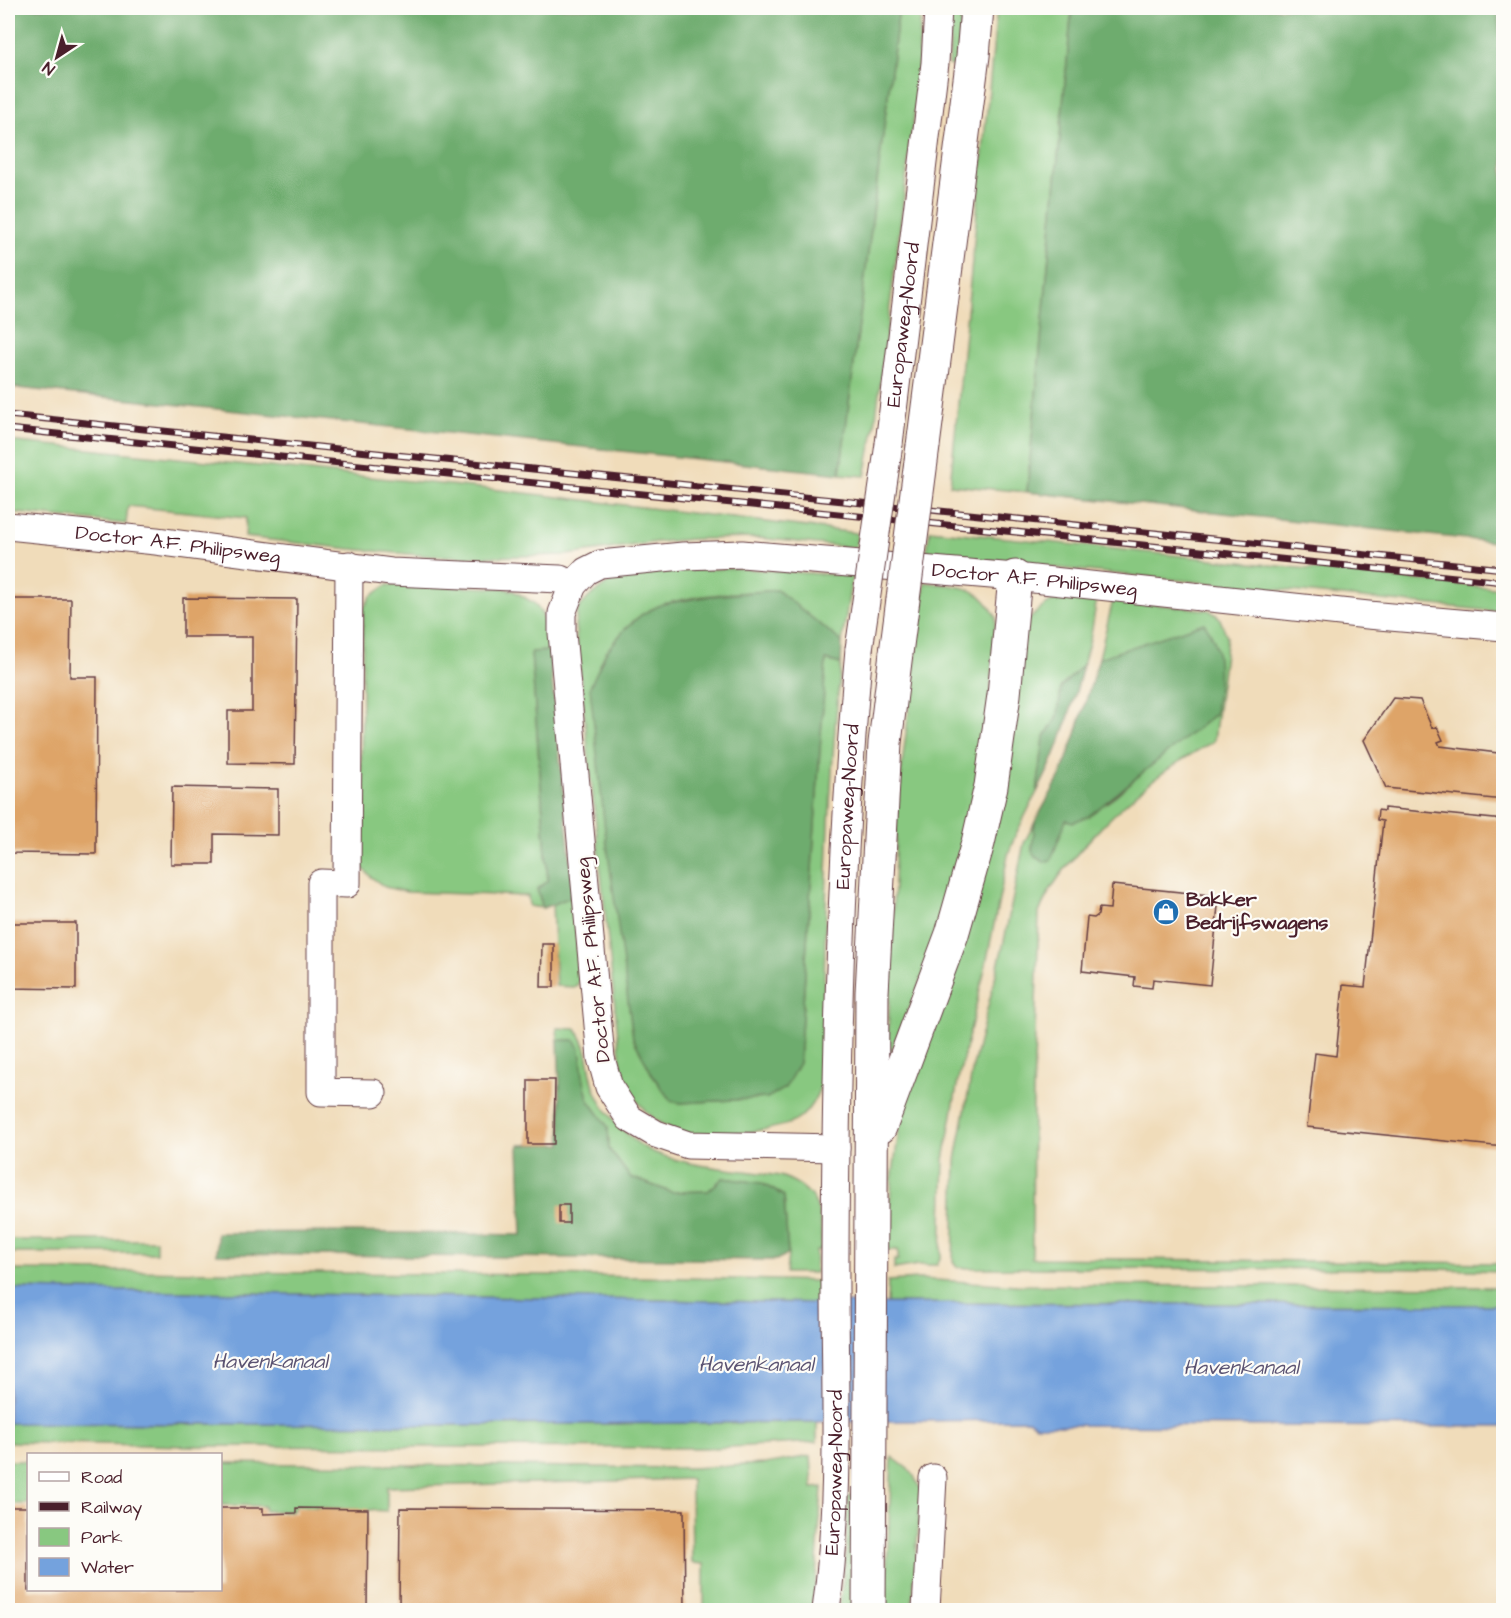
<svg xmlns="http://www.w3.org/2000/svg" width="1511" height="1618" viewBox="0 0 1511 1618" font-family="'Architects Daughter',sans-serif">
<style>
.green{fill:#88c880;stroke:#697456;stroke-width:1.5}
.forest{fill:#6eac6e;stroke:#5c664c;stroke-width:1.5}
.water{fill:#74a2dd;stroke:#5f6084;stroke-width:1.5}
.building{fill:#dea467}
.lines{fill:none;stroke-linecap:round;stroke-linejoin:round}
.street-casing{stroke:#633b40;stroke-width:29}
.secondary-casing{stroke:#633b40;stroke-width:35}
.street{stroke:#fff;stroke-width:27}
.secondary{stroke:#fff;stroke-width:33}
.rail-casing{stroke:#4a1f2b;stroke-width:7}
.rail{stroke:#fdfcf7;stroke-width:4.5;stroke-dasharray:14;stroke-linecap:butt}
.street-bridge-casing{stroke:#633b40;stroke-width:29;stroke-linecap:butt}
.secondary-bridge-casing{stroke:#633b40;stroke-width:35;stroke-linecap:butt}
.street-bridge{stroke:#fff;stroke-width:27}
.secondary-bridge{stroke:#fff;stroke-width:33}
.labels{text-anchor:middle;dominant-baseline:central;stroke-width:4.5;stroke-linejoin:round;paint-order:stroke}
.street-label{font-size:20px;fill:#4a1f2b;stroke:#fdfcf7}
.poi-label{font-size:20px;font-weight:bold;fill:#4a1f2b;stroke:#fdfcf7;text-anchor:start}
.water-label{font-size:21px;font-style:italic;fill:#5b5372;stroke:#fdfcf7}
</style>
<rect width="100%" height="100%" fill="#fdfcf7"/>
<filter id="ink" filterUnits="userSpaceOnUse"><feTurbulence type="fractalNoise" baseFrequency=".0167" numOctaves="2"/><feDisplacementMap in="SourceGraphic" scale="12" xChannelSelector="R" yChannelSelector="G"/><feConvolveMatrix kernelMatrix="1 2 1 2 8 2 1 2 1" color-interpolation-filters="sRGB"/></filter>
<filter id="wash" filterUnits="userSpaceOnUse"><feTurbulence type="fractalNoise" baseFrequency=".008" numOctaves="4" result="noise"/><feDisplacementMap in="SourceGraphic" scale="24" xChannelSelector="R" yChannelSelector="G"/><feGaussianBlur stdDeviation="1.35" result="paint"/><feColorMatrix in="noise" values="0 0 0 0 0 0 0 0 0 0 0 0 0 0 0 0 0 1.4 0 .05"/><feComposite in="paint" operator="in"/></filter>
<g filter="url(#wash)">
<rect width="100%" height="100%" fill="#f0dcba"/>
<!-- green -->
<g class="green">
<path d="M899 8H921L917 92 875 425 865 476 840 474Z"/>
<path d="M951 8H963L957 67 949 65Z"/>
<path d="M997 8H1072L1027 492 950 485Z"/>
<path d="M1497 8H1503V82Z"/>
<path d="M8 441 500 490 857 533 856 548 759 538 693 539 657 542 567 555 476 557 431 556 351 549 245 537 246 518 128 506 126 524 8 512Z"/>
<path d="M930 530 1503 589V612L945 557H926Z"/>
<path d="M733 568 852 576 842 642 777 590C737 594 674 593 641 615 627 625 616 639 606 652L633 1038 653 1076 671 1101 680 1103 767 1098 799 1063 826 660 841 664C826 803 825 943 822 1082 817 1097 810 1111 797 1120 782 1130 715 1137 696 1135 687 1134 673 1131 665 1126 644 1114 632 1096 622 1074L575 625 578 609 589 597 615 578 641 573Z"/>
<path d="M925 582C959 587 979 583 996 617L986 753 944 927 887 1061 897 805Z"/>
<path d="M387 585 503 588 514 591 534 603 542 614 546 629 549 651 531 652 548 881 537 889 543 908 529 906 528 896 407 892 385 887 371 877 360 865 363 609 371 596Z"/>
<path d="M1072 596 1097 598 1091 635 1083 665 1061 687 1058 716 1044 738 1037 792 1015 836 1008 855 986 964 958 1080 944 1160 941 1256 937 1265H918L894 1269V1260H898V1250H885L892 1180 901 1115 1025 624C1039 608 1051 599 1072 596Z"/>
<path d="M1113 600 1209 610 1219 617 1227 636 1214 741C1199 750 1184 758 1170 768 1129 796 1056 866 1039 913L1033 1096 1032 1258 1503 1263V1271L1433 1269 968 1268 957 1267 953 1261 956 1160 973 1066 1003 946 1024 843 1035 822 1032 850 1035 857 1044 862 1066 820 1108 802 1169 750 1109 655 1099 658Z"/>
<path d="M574 896 579 977 578 984 574 987 556 986 552 904Z"/>
<path d="M557 1028 576 1029C593 1053 586 1070 597 1094 606 1115 632 1143 653 1152 691 1168 739 1169 780 1176 819 1189 823 1213 821 1250L816 1251 815 1273H786L788 1254 784 1196 761 1183 723 1178 708 1191 671 1192 630 1177 609 1149 608 1127 588 1099 574 1040H558Z"/>
<rect x="8" y="1240" width="148" height="13"/>
<path d="M8 1270 545 1275 824 1281 823 1303 8 1289Z"/>
<path d="M919 1279 1017 1285 1504 1287 1503 1305 887 1303 888 1281Z"/>
<path d="M817 1422V1442L713 1448 190 1446 8 1442V1423L472 1425Z"/>
<path d="M811 1456 813 1488 822 1487 816 1577 812 1610H704V1564L692 1563 691 1479 387 1487V1511L295 1506 293 1511H265L264 1506 221 1505 220 1463 691 1468 765 1464Z"/>
<path d="M892 1457 912 1472 921 1491 912 1610H885Z"/>
<rect x="8" y="1461" width="20" height="43"/>
<path d="M857 1495 855 1610H839L846 1555 848 1496Z"/>
</g>
<!-- forest -->
<g class="forest">
<path d="M8 8H899L840 474 8 387Z"/>
<path d="M1072 8H1497L1504 82 1503 543 1027 492Z"/>
<path d="M777 590 842 642 841 664 826 660 799 1063 785 1088 767 1098 680 1103 671 1101 653 1076 633 1038 605 830 590 687 606 652 625 629 641 615 662 604 711 596Z"/>
<path d="M1204 623C1225 649 1218 682 1215 714L1089 816 1073 822 1066 820 1051 860 1044 862 1035 857 1032 851 1035 822 1061 775 1076 734 1099 658Z"/>
<path d="M549 651 574 896 543 908 537 889 548 881 531 652Z"/>
<path d="M1083 665C1072 709 1059 752 1037 792L1044 738 1058 716 1061 687Z"/>
<path d="M558 1040H574L580 1049 583 1077 588 1099 608 1127 609 1149 630 1177 671 1192 708 1191 723 1178 761 1183 784 1196 788 1254 776 1260 217 1254V1233L347 1232 522 1235 519 1145 562 1144Z"/>
</g>
<!-- water -->
<path class="water" d="M8 1289 823 1303 1503 1305V1427L1036 1425 1028 1420 472 1425 8 1423Z"/>
<g id="blocks">
<!-- building -->
<g class="building">
<path d="M183 598 297 599 295 764 228 763V711H252V637H183Z"/>
<path d="M10 599H71L70 677H97L96 854 8 853Z"/>
<path d="M1393 698 1420 700 1432 728 1437 727 1443 740 1438 742 1440 746 1498 753 1504 765V800L1386 788 1364 740Z"/>
<path d="M172 787 278 789V835L214 834V864H171Z"/>
<path d="M1384 808 1504 820V1147L1307 1127 1315 1053 1336 1056 1343 985 1365 987 1383 821 1377 820 1378 810 1384 811Z"/>
<path d="M1112 885 1219 896 1210 985 1153 979 1152 988 1134 986 1135 977 1082 971 1087 917 1094 918 1098 915 1099 908 1110 909Z"/>
<path d="M8 923H76V989L8 988Z"/>
<path d="M542 944H554V987H541Z"/>
<path d="M528 1080H555L554 1144H528Z"/>
<rect x="559" y="1205" width="10" height="18"/>
<path d="M8 1507H28V1590H220V1508H263V1514L296 1513V1508L368 1509 367 1610H8Z"/>
<path d="M400 1508 684 1510 685 1610H399Z"/>
</g>
</g>
</g>
<g filter="url(#ink)">
<use href="#blocks" fill-opacity="0" stroke="#633b40" stroke-width="1.5"/>
<g class="lines">
<defs>
<g id="street">
<path id="s1" d="M889 444 935 63 938 8"/>
<path id="s2" d="M8 526 156 541 391 572 560 579 573 585"/>
<path d="M349 565 347 884 321 883V1092L373 1093"/>
<path id="s3" d="M836 1148 688 1145 656 1134 629 1118 609 1087 601 1058 562 633V613L573 585 586 571 600 564 683 556 742 554 1015 577 1368 615 1504 627"/>
<path id="s4" d="M826 1610C842 1493 834 1372 835 1253 836 1051 841 850 859 649"/>
<path d="M926 1610 933 1478"/>
</g>
<g id="secondary">
<path d="M923 446 973 56 977 8"/>
<path d="M880 1127 952 934 978 843 991 786 1004 695 1015 577"/>
<path d="M869 1610 872 993 885 743 896 653"/>
</g>
</defs>
<!-- street casing -->
<use href="#street" class="street-casing"/>
<!-- secondary casing -->
<use href="#secondary" class="secondary-casing"/>
<!-- street -->
<use href="#street" class="street"/>
<!-- secondary -->
<use href="#secondary" class="secondary"/>
<defs>
<g id="rail">
<path d="M8 415 1504 569"/>
<path d="M8 429 1504 582"/>
</g>
</defs>
<!-- rail casing -->
<use href="#rail" class="rail-casing"/>
<!-- rail -->
<use href="#rail" class="rail"/>
<defs>
<path id="street-bridge" d="M859 649 889 444"/>
<path id="secondary-bridge" d="M896 653 923 446"/>
</defs>
<!-- street-bridge casing -->
<use href="#street-bridge" class="street-bridge-casing"/>
<!-- secondary-bridge casing -->
<use href="#secondary-bridge" class="secondary-bridge-casing"/>
<!-- street-bridge -->
<use href="#street-bridge" class="street-bridge"/>
<!-- secondary-bridge -->
<use href="#secondary-bridge" class="secondary-bridge"/>
</g>
</g>
<!-- icons -->
<defs>
<symbol id="shop-disc" viewBox="-11 -11 22 22"><circle r="9.5" fill="#1f6fb2" stroke="#fdfcf7"/><path d="M-5-2.5h2.3a2.7 3.5 0 0 1 5.4 0H5L5.5 6h-11ZM-1.5-2.5h3a1.5 2.3 0 0 0-3 0Z" fill="#fff"/></symbol>
</defs>
<g fill-rule="evenodd">
<use href="#shop-disc" x="1151" y="897" width="30" height="30"/>
</g>
<g class="labels">
<!-- street labels -->
<g class="street-label">
<text stroke="none"><textPath href="#s1" startOffset="120">Europaweg-Noord</textPath></text>
<text stroke="none"><textPath href="#s2" startOffset="171">Doctor A.F. Philipsweg</textPath></text>
<text stroke="none"><textPath href="#s3" startOffset="1228">Doctor A.F. Philipsweg</textPath></text>
<text stroke="none"><textPath href="#s4" startOffset="804">Europaweg-Noord</textPath></text>
<text transform="translate(593 960) rotate(-96)">Doctor A.F. Philipsweg</text>
<text stroke="none"><textPath href="#s4" startOffset="138">Europaweg-Noord</textPath></text>
</g>
<!-- poi labels -->
<g class="poi-label">
<text x="1186" y="900">Bakker<tspan x="1186" dy="23">Bedrijfswagens</tspan></text>
</g>
<!-- water labels -->
<g class="water-label">
<text x="270" y="1361">Havenkanaal</text>
<text x="756" y="1364">Havenkanaal</text>
<text x="1241" y="1367">Havenkanaal</text>
</g>
</g>
<!-- margin -->
<rect width="1511" height="1618" fill="none" stroke="#fdfcf7" stroke-width="30"/>
<!-- legend -->
<rect x="27" y="1453" width="195" height="138" fill="#fdfcf7" stroke="#b5a4a5" stroke-width="1.5"/>
<rect x="39" y="1472" width="30" height="9" fill="#ffffff" stroke="#b5a4a5" stroke-width="1.5"/>
<text x="81" y="1483" font-size="18" fill="#4a1f2b">Road</text>
<rect x="39" y="1502" width="30" height="9" fill="#4a1f2b" stroke="#b5a4a5" stroke-width="1.5"/>
<text x="81" y="1513" font-size="18" fill="#4a1f2b">Railway</text>
<rect x="39" y="1528" width="30" height="18" fill="#88c880" stroke="#b5a4a5" stroke-width="1.5"/>
<text x="81" y="1543" font-size="18" fill="#4a1f2b">Park</text>
<rect x="39" y="1558" width="30" height="18" fill="#74a2dd" stroke="#b5a4a5" stroke-width="1.5"/>
<text x="81" y="1573" font-size="18" fill="#4a1f2b">Water</text>
<!-- north arrow -->
<g transform="translate(57 57) rotate(216)" stroke="#fdfcf7" stroke-width="4.5" paint-order="stroke">
<path d="M0-4.5L10 22L0 15L-10 22Z" fill="#4a1f2b"/>
<text y="-9" font-size="16" font-weight="bold" text-anchor="middle" fill="#4a1f2b">N</text>
</g>
</svg>
